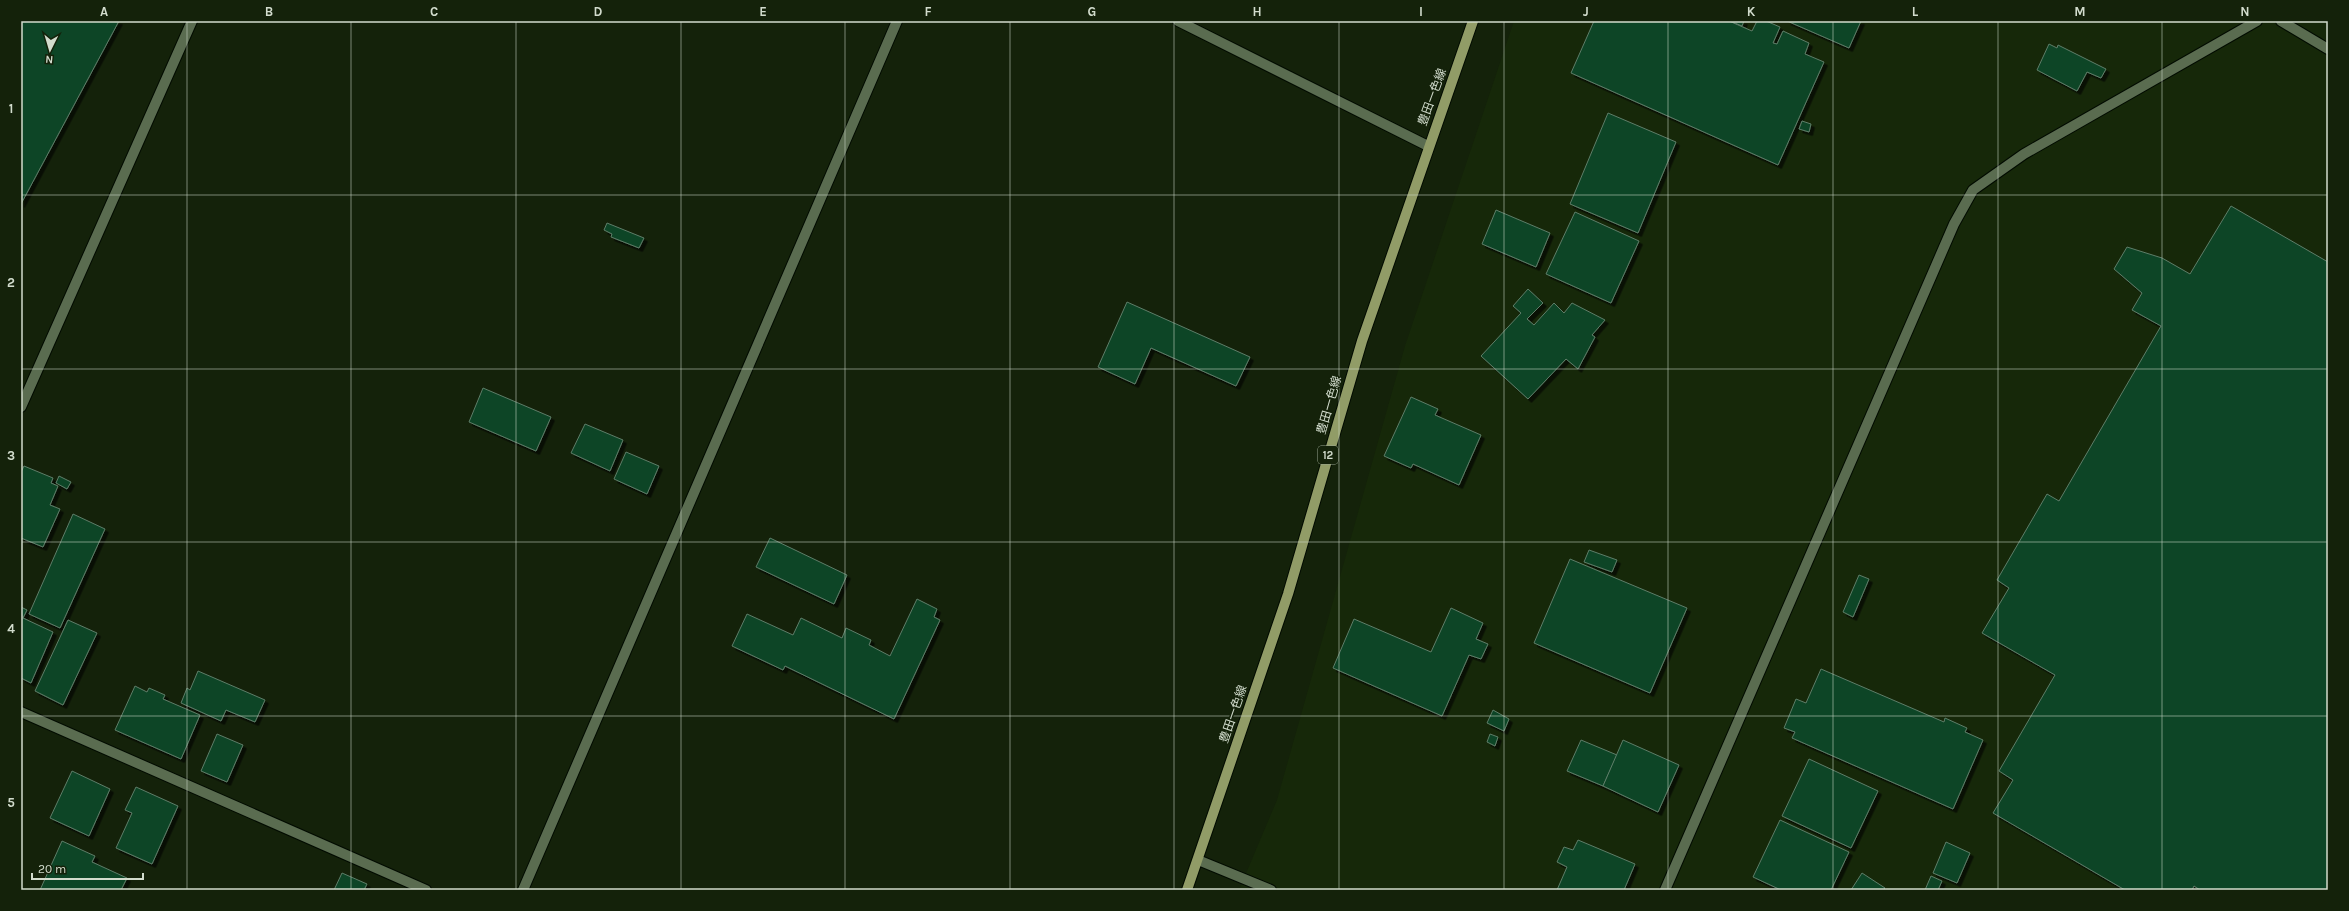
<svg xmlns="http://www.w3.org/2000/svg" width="2349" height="911" viewBox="0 0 2349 911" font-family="Karla,'Noto Sans JP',sans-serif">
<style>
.built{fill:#162809}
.building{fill:#0d4527;stroke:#5e7d68;filter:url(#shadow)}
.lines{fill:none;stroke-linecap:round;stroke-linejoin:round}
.minor-casing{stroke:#020b00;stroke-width:12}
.major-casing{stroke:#020b00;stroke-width:12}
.minor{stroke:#5a6c50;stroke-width:10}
.major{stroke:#919c67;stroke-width:10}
.grid{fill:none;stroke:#d2dccd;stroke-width:1;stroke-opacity:0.55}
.labels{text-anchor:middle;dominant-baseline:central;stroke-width:3;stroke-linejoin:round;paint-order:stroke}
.shield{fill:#14220a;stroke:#99a492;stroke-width:1}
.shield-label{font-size:11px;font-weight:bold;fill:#d2dccd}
.street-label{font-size:12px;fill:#d2dccd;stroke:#14220a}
.neatline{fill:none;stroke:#d2dccd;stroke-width:1.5}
.grid-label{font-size:13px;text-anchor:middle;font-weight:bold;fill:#d2dccd}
</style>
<defs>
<filter id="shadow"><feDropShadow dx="3.5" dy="3.5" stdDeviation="0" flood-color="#0009"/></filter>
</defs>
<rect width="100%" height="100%" fill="#14220a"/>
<!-- built -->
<path class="built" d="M1514 21H2328V890H1239L1277 800 1405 346Z"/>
<!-- building -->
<g class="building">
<path d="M21 21H119L21 204Z"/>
<path d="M1594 21H1729L1752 31 1757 21H1766L1780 27 1773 43 1777 44 1783 31 1809 43 1805 54 1824 62 1778 165 1571 73Z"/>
<path d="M1730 21H1744L1742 26Z"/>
<path d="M1787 21H1861L1849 48Z"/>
<path d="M2049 44 2057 48 2058 45 2106 69 2101 78 2087 72 2077 91 2037 70Z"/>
<path d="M1608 113 1676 142 1638 233 1570 204Z"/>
<path d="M1802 121 1811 124 1809 132 1799 129Z"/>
<path d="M2231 206 2328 262V890H2200L2194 886 2192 890H2125L1993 813 2013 780 1999 771 2055 675 1982 633 2009 588 1997 580 2047 494 2059 501 2161 326 2132 310 2142 293 2114 269 2127 247 2162 258 2190 274Z"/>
<path d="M1496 210 1550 233 1536 267 1482 244Z"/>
<path d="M1575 212 1639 241 1611 303 1546 274Z"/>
<path d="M607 223 644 238 639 248 611 237 612 234 604 230Z"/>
<path d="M1528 289 1543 303 1527 319 1534 325 1554 303 1564 313 1572 303 1605 320 1592 335 1595 337 1578 369 1566 359 1528 399 1481 356 1521 313 1513 306Z"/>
<path d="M1127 302 1250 357 1236 386 1151 348 1135 384 1098 367Z"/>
<path d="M483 388 551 417 536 451 469 422Z"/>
<path d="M1411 397 1438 409 1435 415 1481 435 1459 485 1413 464 1411 468 1384 456Z"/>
<path d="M585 424 623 440 610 471 571 453Z"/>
<path d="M626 452 659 466 647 494 614 479Z"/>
<path d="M24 466 53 478 51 483 58 486 50 505 60 509 43 547 21 538V472Z"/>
<path d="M59 476 71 482 67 489 56 483Z"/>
<path d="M73 514 105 529 60 628 29 614Z"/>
<path d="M770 538 847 575 834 604 756 567Z"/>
<path d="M1589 550 1617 560 1612 572 1584 562Z"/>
<path d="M1570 559 1687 608 1650 693 1534 643Z"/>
<path d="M1859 575 1869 579 1853 617 1843 612Z"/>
<path d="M917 599 937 609 934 617 940 620 894 719 785 666 783 670 732 646 747 614 793 635 801 618 842 638 846 628 871 640 869 645 890 656Z"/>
<path d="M21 607 27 610 23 618 53 632 31 683 21 678Z"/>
<path d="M1451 608 1483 623 1476 639 1488 644 1481 659 1469 655 1442 716 1333 668 1354 619 1431 652Z"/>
<path d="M68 620 97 633 63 705 35 691Z"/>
<path d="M1821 669 1944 722 1945 718 1967 728 1965 732 1983 740 1953 809 1792 738 1795 732 1784 728 1796 699 1806 703Z"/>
<path d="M198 671 265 700 255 722 226 710 221 721 181 703 187 688 190 690Z"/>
<path d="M135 686 147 692 149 688 165 695 163 699 200 715 181 759 115 730Z"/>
<path d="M1493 710 1509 719 1504 731 1487 723Z"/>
<path d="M217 734 243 745 227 782 201 771Z"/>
<path d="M1490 734 1498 737 1495 746 1487 742Z"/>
<path d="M1581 740 1617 755 1603 786 1567 771Z"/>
<path d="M1623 740 1679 765 1658 812 1603 786Z"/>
<path d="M1809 759 1878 791 1851 848 1782 816Z"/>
<path d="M72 771 110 789 89 836 50 818Z"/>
<path d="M136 787 178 806 152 864 116 848 132 813 125 810Z"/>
<path d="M1780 820 1849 852 1831 890H1781L1753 877Z"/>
<path d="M1578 840 1635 864 1624 890H1557L1567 867 1557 862 1564 847 1573 850Z"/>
<path d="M62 841 95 856 92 862 127 878 121 890H40Z"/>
<path d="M1946 842 1970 853 1957 883 1933 873Z"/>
<path d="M342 873 367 884 364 890H334Z"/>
<path d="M1862 873 1885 888 1883 890H1851Z"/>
<path d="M1931 876 1942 881 1938 890H1925Z"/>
</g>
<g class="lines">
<defs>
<g id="minor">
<path d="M1178 21 1428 146"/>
<path d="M2281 21 2328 49"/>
<path d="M21 407 192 21"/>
<path d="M21 712 426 890"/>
<path d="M1198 860 1271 890"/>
<path d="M523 890 897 21"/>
<path d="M1665 890 1954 224 1973 190 2024 154 2257 21"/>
</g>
<path id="major" d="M1187 890 1288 594 1362 341 1473 21"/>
</defs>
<!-- minor casing -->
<use href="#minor" class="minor-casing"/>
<!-- major casing -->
<use href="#major" class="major-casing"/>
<!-- minor -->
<use href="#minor" class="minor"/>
<!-- major -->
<use href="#major" class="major"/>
</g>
<!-- grid -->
<path class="grid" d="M187 21V890M351 21V890M516 21V890M681 21V890M845 21V890M1010 21V890M1174 21V890M1339 21V890M1504 21V890M1668 21V890M1833 21V890M1998 21V890M2162 21V890M21 195H2328M21 369H2328M21 542H2328M21 716H2328"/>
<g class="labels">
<!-- shield labels -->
<rect class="shield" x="1318" y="446" width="20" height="18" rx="3"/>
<g class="shield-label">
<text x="1328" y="455">12</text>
</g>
<!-- street labels -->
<g class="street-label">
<text transform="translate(1432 97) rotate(-70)">豊田一色線</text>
<text transform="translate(1329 405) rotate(-74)">豊田一色線</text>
<text transform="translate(1233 714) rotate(-71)">豊田一色線</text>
</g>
</g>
<!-- border -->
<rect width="2349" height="911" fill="none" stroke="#14220a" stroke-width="44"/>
<!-- north arrow -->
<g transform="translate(50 50) rotate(185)" stroke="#14220a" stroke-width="3" paint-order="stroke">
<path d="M0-3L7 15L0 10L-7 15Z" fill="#d2dccd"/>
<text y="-6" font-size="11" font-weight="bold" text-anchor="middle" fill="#d2dccd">N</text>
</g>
<!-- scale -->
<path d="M32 873v6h111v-6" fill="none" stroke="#d2dccd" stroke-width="2"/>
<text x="38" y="873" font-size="12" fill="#d2dccd" stroke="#14220a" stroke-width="3" paint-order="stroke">20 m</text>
<rect x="22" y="22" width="2305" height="867" class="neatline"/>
<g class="grid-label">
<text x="104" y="16">A</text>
<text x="269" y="16">B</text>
<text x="434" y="16">C</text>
<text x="598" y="16">D</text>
<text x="763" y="16">E</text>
<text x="928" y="16">F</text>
<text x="1092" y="16">G</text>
<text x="1257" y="16">H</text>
<text x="1421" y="16">I</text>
<text x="1586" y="16">J</text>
<text x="1751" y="16">K</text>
<text x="1915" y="16">L</text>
<text x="2080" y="16">M</text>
<text x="2245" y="16">N</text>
<text x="11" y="113">1</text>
<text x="11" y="287">2</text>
<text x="11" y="460">3</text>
<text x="11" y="633">4</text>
<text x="11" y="807">5</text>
</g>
</svg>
